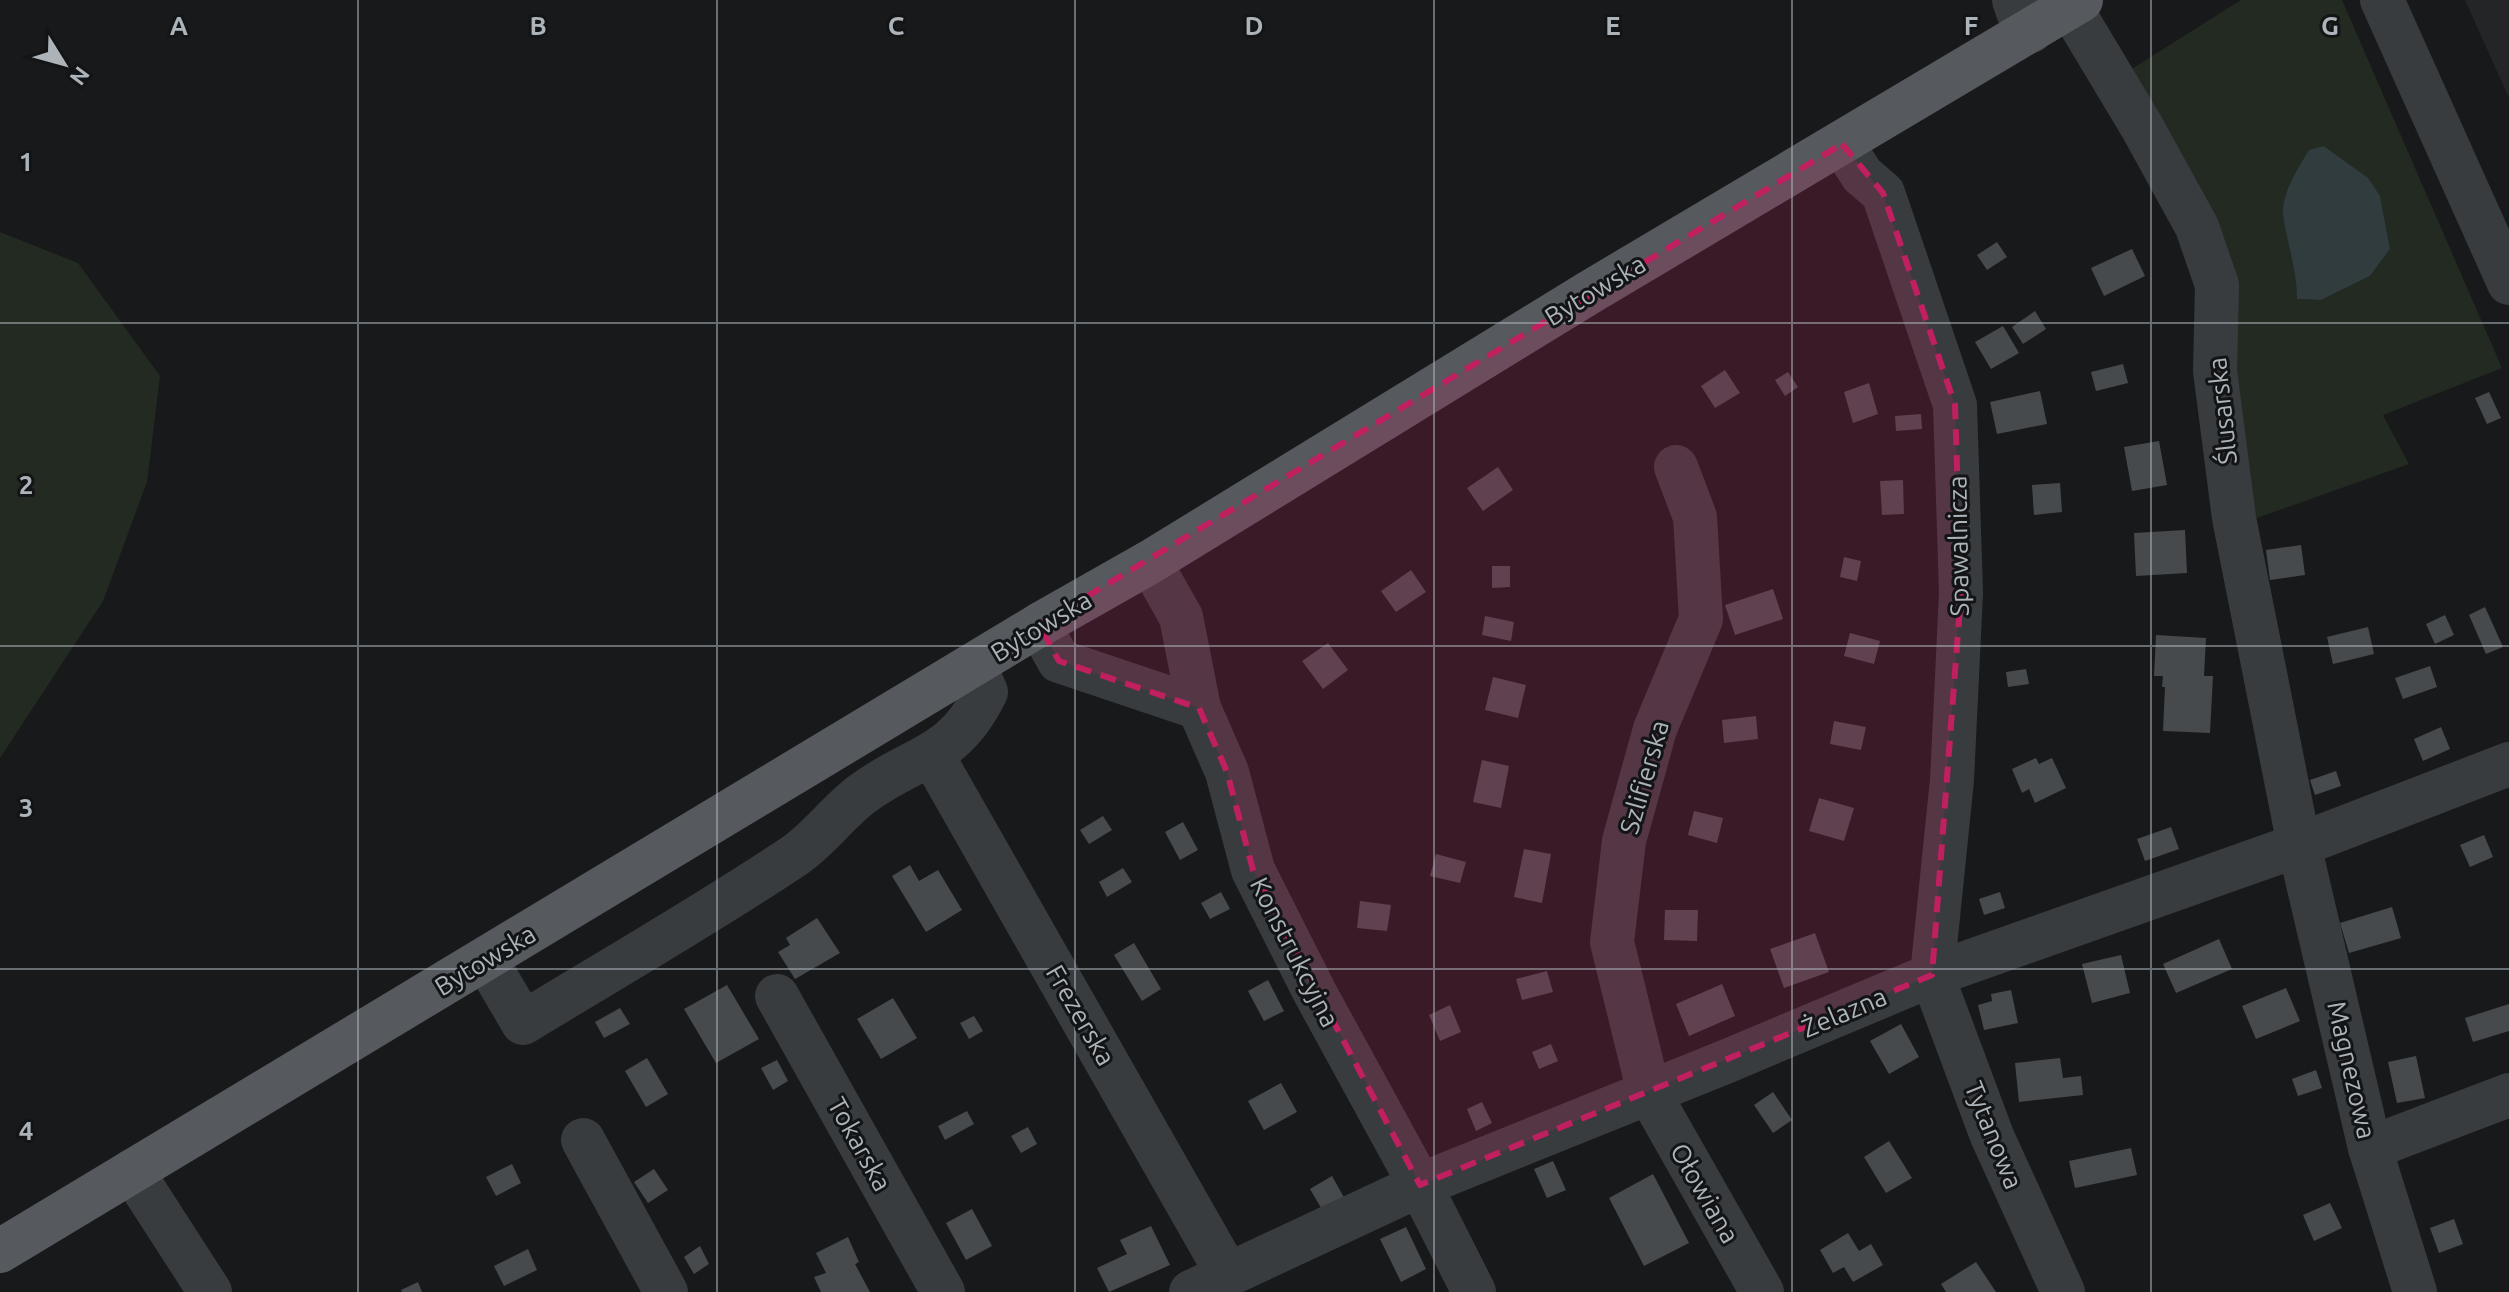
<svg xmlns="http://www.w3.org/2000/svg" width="2509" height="1292" viewBox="0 0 2509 1292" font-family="Ubuntu,sans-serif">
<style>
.built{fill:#242527}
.green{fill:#232a22;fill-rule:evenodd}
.water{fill:#313c3f}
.building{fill:#474a4d}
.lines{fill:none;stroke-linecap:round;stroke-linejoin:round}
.minor{stroke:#393c3f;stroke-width:44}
.major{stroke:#56595d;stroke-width:44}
.marked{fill:#c12060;fill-opacity:0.2;stroke:#c12060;stroke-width:6;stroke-dasharray:16 10;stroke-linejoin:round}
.grid{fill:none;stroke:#acb3b9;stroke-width:2;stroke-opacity:0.55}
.labels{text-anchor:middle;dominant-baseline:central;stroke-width:6;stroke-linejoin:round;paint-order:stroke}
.street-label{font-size:26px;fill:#acb3b9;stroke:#131415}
.grid-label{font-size:26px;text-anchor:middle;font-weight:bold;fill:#acb3b9;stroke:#131415;stroke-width:6;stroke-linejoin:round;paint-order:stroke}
</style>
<rect width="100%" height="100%" fill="#18191a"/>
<!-- built -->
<path class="built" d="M2465 0H2509V98Z"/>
<!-- green -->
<g class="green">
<path d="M2241 0H2342L2502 368 2383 415 2409 464 2240 524 2224 361 2122 75ZM2324 146 2353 167 2380 196 2390 249 2370 276 2321 300 2298 299 2297 276 2283 210Z"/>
<path d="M0 232 78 263 160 376 147 482 103 601 0 758Z"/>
</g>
<!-- water -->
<path class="water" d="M2324 146 2368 178 2380 196 2390 249 2370 276 2321 300 2297 299C2297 267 2286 242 2283 213 2282 192 2299 167 2309 150Z"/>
<!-- building -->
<g class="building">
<path d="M1997 242 2007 257 1987 270 1977 255Z"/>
<path d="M2132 249 2145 276 2104 296 2091 268Z"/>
<path d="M2035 311 2046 329 2023 344 2012 327Z"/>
<path d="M2003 326 2019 353 1991 369 1975 342Z"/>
<path d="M2123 364 2128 383 2096 391 2091 372Z"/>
<path d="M1725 370 1740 393 1715 408 1701 386Z"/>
<path d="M1788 372 1798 387 1785 396 1775 380Z"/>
<path d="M1869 383 1878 414 1853 423 1844 392Z"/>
<path d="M2040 391 2047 424 1997 434 1990 402Z"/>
<path d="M2489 392 2501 418 2487 424 2475 398Z"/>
<path d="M1921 414 1922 429 1896 431 1895 416Z"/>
<path d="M2159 441 2167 485 2132 491 2124 447Z"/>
<path d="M1498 467 1513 490 1483 511 1467 488Z"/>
<path d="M1903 480 1904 514 1882 515 1880 481Z"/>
<path d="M2060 483 2062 512 2034 515 2032 485Z"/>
<path d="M2185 530 2187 573 2136 576 2134 533Z"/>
<path d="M2301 545 2305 575 2270 580 2266 550Z"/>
<path d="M1844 557 1861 561 1857 581 1840 577Z"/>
<path d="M1492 566H1510V587L1492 588Z"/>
<path d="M1411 570 1426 592 1396 612 1381 591Z"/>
<path d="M1773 589 1783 619 1735 635 1725 605Z"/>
<path d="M2485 607 2503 647 2486 654 2469 615Z"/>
<path d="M2445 615 2454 635 2435 644 2426 624Z"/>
<path d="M1485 616 1514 622 1511 641 1482 635Z"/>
<path d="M2368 627 2374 654 2333 664 2327 637Z"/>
<path d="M1850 633 1880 641 1874 664 1844 656Z"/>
<path d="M2156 635 2206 638 2204 676H2213L2210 733 2163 731 2165 687H2162L2163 676H2154Z"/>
<path d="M1328 643 1348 670 1323 689 1302 661Z"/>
<path d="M2430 666 2437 687 2403 699 2395 678Z"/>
<path d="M2026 669 2029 684 2008 687 2006 672Z"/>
<path d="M1493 677 1526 685 1518 718 1485 710Z"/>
<path d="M1756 716 1758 739 1724 743 1722 720Z"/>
<path d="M1834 721 1866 727 1861 750 1830 744Z"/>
<path d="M2441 727 2450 749 2423 761 2414 739Z"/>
<path d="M2036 758 2039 764 2052 758 2066 788 2035 803 2029 789 2022 793 2012 769Z"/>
<path d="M1482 760 1509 766 1501 808 1473 802Z"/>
<path d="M2336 771 2341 786 2315 795 2310 780Z"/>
<path d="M1819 798 1854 808 1844 841 1809 831Z"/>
<path d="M1694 811 1723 818 1717 843 1688 835Z"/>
<path d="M1103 816 1112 830 1089 844 1080 830Z"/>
<path d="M1183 822 1198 850 1180 860 1165 832Z"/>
<path d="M2171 827 2179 849 2145 861 2137 839Z"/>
<path d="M2484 835 2493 857 2470 867 2460 845Z"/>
<path d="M1524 849 1551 854 1542 903 1514 897Z"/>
<path d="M1436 854 1466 862 1460 883 1430 876Z"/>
<path d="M910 865 919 881 938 870 962 910 926 932 892 876Z"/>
<path d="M1123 868 1132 882 1107 897 1099 882Z"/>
<path d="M1221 892 1230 909 1210 919 1201 903Z"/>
<path d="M2000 892 2005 908 1984 915 1979 899Z"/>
<path d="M1360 901 1391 905 1387 931 1357 928Z"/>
<path d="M2392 907 2401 938 2349 953 2340 923Z"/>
<path d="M1665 910H1698L1697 941 1664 940Z"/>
<path d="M817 918 840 953 795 979 778 952 790 945 786 938Z"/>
<path d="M1815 933 1829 972 1784 988 1770 949Z"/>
<path d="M2219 939 2232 969 2176 993 2163 964Z"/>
<path d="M1134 943 1161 989 1142 1001 1114 955Z"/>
<path d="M2121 955 2130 993 2092 1003 2082 964Z"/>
<path d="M1547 971 1553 992 1522 1000 1516 979Z"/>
<path d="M1268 980 1284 1011 1264 1021 1248 991Z"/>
<path d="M1722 984 1735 1016 1689 1036 1676 1004Z"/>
<path d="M727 985 759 1039 716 1063 684 1009Z"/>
<path d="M2286 988 2300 1021 2256 1039 2242 1006Z"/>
<path d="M2011 990 2018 1023 1984 1030 1978 1005 1992 1001 1991 994Z"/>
<path d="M893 998 917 1038 881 1059 857 1019Z"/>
<path d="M2509 1004V1031L2473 1042 2465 1018Z"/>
<path d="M1450 1005 1461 1032 1440 1041 1429 1015Z"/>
<path d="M620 1008 630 1024 604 1038 595 1022Z"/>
<path d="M974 1016 983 1031 969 1039 960 1023Z"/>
<path d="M1901 1024 1919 1057 1889 1074 1870 1041Z"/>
<path d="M1551 1044 1558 1061 1539 1069 1532 1052Z"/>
<path d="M2416 1056 2425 1098 2397 1103 2388 1062Z"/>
<path d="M647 1058 668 1094 646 1107 625 1071Z"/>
<path d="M2060 1058 2063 1078 2081 1076 2083 1095 2019 1102 2015 1063Z"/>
<path d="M777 1060 788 1081 773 1090 761 1068Z"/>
<path d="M2316 1070 2322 1088 2298 1096 2292 1079Z"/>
<path d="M1281 1083 1297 1112 1264 1130 1248 1101Z"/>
<path d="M1773 1092 1792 1120 1773 1133 1754 1105Z"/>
<path d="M1482 1102 1492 1123 1476 1131 1467 1109Z"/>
<path d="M967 1111 974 1124 945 1140 938 1126Z"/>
<path d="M1028 1127 1037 1144 1021 1153 1011 1136Z"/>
<path d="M1889 1141 1912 1178 1886 1193 1864 1157Z"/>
<path d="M2131 1148 2137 1175 2075 1188 2069 1161Z"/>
<path d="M1553 1161 1566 1190 1547 1198 1534 1169Z"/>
<path d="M512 1164 521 1183 496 1196 486 1177Z"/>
<path d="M654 1169 668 1190 648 1203 634 1182Z"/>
<path d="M1653 1174 1689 1243 1644 1266 1609 1198Z"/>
<path d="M1332 1176 1346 1201 1324 1213 1310 1189Z"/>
<path d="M2330 1203 2342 1228 2314 1241 2303 1215Z"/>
<path d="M972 1209 992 1246 966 1260 946 1223Z"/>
<path d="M2454 1219 2463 1244 2439 1253 2430 1228Z"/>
<path d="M1151 1226 1170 1265 1109 1292 1097 1268 1127 1254 1120 1240Z"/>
<path d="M1406 1227 1426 1269 1401 1282 1380 1239Z"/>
<path d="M1848 1233 1859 1251 1871 1244 1883 1265 1853 1282 1844 1267 1833 1273 1820 1250Z"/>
<path d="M848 1237 859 1262 855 1264 870 1292H821L814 1277 826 1273 816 1253Z"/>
<path d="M700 1246 709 1264 694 1274 684 1257Z"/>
<path d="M528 1249 537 1270 504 1286 494 1266Z"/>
<path d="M1976 1262 1996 1292H1946L1941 1284Z"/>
<path d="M418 1282 422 1292H402L401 1290Z"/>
</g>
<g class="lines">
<!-- minor -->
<g class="minor">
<path d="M2014 0 2018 12 2031 31"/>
<path d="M2382 0 2509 283"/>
<path d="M2070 7 2142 127 2197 227 2217 285 2215 371 2234 518 2299 845 2370 1148 2415 1292"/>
<path d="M1842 144 1862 175 1883 193 1955 405 1961 593 1952 780 1932 975 1992 1136 2063 1292"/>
<path d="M1676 467 1695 517 1701 619 1655 729 1624 841 1612 942 1649 1093 1762 1292"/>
<path d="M1150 562 1181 617 1199 708 1227 772 1253 870 1314 991 1420 1185 1474 1292"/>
<path d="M1039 625 1059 661 1199 708"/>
<path d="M932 755 1228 1275"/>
<path d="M486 960 523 1023C613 968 706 915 794 856 819 839 837 813 862 794 914 755 953 760 986 692L974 665"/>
<path d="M777 996 943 1292"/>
<path d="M583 1140 666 1292"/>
<path d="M2370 1148 2509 1095"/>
<path d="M132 1171 210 1292"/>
<path d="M1191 1292 1420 1185 1725 1062 1932 975 2299 845 2509 764"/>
</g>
<!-- major -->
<path class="major" d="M0 1251 1039 625 1150 562 1590 292 2081 0"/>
</g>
<!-- marked area -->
<path class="marked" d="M1842 144 1883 193 1955 405 1961 593 1932 975 1420 1185 1253 870 1227 772 1199 708 1059 661 1039 625Z"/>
<!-- grid -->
<path class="grid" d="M358 0V1292M717 0V1292M1075 0V1292M1434 0V1292M1792 0V1292M2151 0V1292M0 323H2509M0 646H2509M0 969H2509"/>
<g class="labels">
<!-- street labels -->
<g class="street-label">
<text transform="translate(1595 290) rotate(-31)">Bytowska</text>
<text transform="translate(2222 411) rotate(-96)">Ślusarska</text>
<text transform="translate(1958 546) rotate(-91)">Spawalnicza</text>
<text transform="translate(1041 626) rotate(-31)">Bytowska</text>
<text transform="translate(1644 777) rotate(-74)">Szlifierska</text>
<text transform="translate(1295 952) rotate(63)">Konstrukcyjna</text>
<text transform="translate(485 960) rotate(-31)">Bytowska</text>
<text transform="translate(1844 1012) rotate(-23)">Żelazna</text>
<text transform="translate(1081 1015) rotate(60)">Frezerska</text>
<text transform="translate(2352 1070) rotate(77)">Magnezowa</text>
<text transform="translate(1994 1135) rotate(68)">Tytanowa</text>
<text transform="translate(860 1144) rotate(61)">Tokarska</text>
<text transform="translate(1705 1193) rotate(60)">Ołowiana</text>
</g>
</g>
<g class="grid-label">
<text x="179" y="35">A</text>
<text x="538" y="35">B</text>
<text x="896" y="35">C</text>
<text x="1254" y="35">D</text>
<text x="1613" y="35">E</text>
<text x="1971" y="35">F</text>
<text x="2330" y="35">G</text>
<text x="26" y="171">1</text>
<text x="26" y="494">2</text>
<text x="26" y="817">3</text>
<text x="26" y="1140">4</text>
</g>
<!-- north arrow -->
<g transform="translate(64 64) rotate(127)" stroke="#131415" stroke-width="6" paint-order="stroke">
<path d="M0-6L14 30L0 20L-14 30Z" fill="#acb3b9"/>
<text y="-12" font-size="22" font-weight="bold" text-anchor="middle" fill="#acb3b9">N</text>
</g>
</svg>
